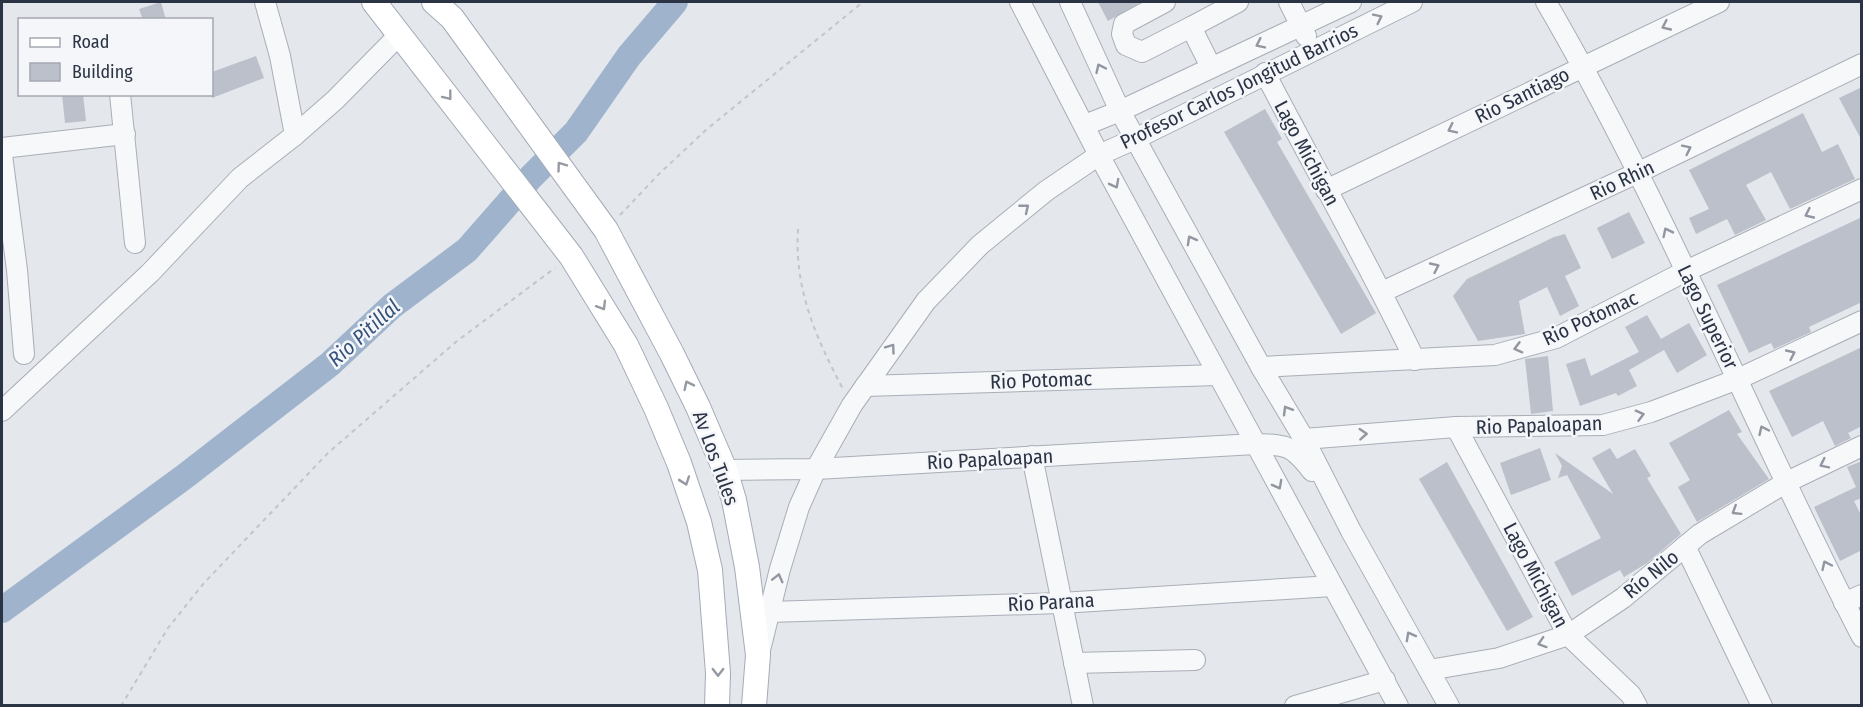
<svg xmlns="http://www.w3.org/2000/svg" width="1863" height="707" viewBox="0 0 1863 707" font-family="'Fira Sans Condensed',sans-serif">
<style>
.lines{fill:none;stroke-linecap:round;stroke-linejoin:round}
.river{stroke:#9fb4cc;stroke-width:26}
.building{fill:#bbc0ca}
.minor-casing{stroke:#a9aeb7;stroke-width:22}
.major-casing{stroke:#a3abb8;stroke-width:26}
.path{stroke:#c2c5cb;stroke-width:2;stroke-dasharray:4.5 4.5;stroke-linecap:butt}
.minor{stroke:#f7f8fa;stroke-width:20}
.major{stroke:#fff;stroke-width:24}
.oneway{stroke:#9196a0}
.oneway2{stroke:#959aa2}
.labels{text-anchor:middle;dominant-baseline:central;stroke-width:5;stroke-linejoin:round;paint-order:stroke}
.street-label{font-size:20px;fill:#2b3445;stroke:#f4f6f9}
.water-label{font-size:21px;font-style:italic;fill:#34527a;stroke:#f4f6f9}
</style>
<rect width="100%" height="100%" fill="#e4e7ec"/>
<g class="lines">
<!-- river -->
<path class="river" d="M2 610 184 477 330 364 392 306 467 250 531 177 576 132 629 56 675 2"/>
</g>
<!-- building -->
<g class="building">
<path d="M161 2 166 20H143L139 9Z"/>
<path d="M1098 2H1141L1108 21Z"/>
<path d="M256 56 264 78 212 98V72Z"/>
<path d="M1862 87V141L1839 98Z"/>
<path d="M62 94H83L86 121 65 123Z"/>
<path d="M1265 109 1282 139 1277 142 1376 313 1341 334 1224 132Z"/>
<path d="M1803 113 1822 152 1838 144 1855 179 1790 209 1771 172 1746 185 1766 220 1735 235 1727 219 1696 234 1689 218 1709 209 1689 170Z"/>
<path d="M1629 212 1645 243 1612 259 1597 228Z"/>
<path d="M1862 217V302L1809 327 1811 332 1774 349 1771 343 1749 353 1717 285Z"/>
<path d="M1565 234 1581 268 1565 276 1579 306 1560 316 1547 287 1519 301 1525 334 1478 341 1453 296 1467 279 1554 237Z"/>
<path d="M1647 315 1661 339 1689 323 1707 355 1677 373 1664 350 1629 370 1637 386 1618 396 1616 393 1580 406 1566 364 1585 358 1591 376 1639 352 1625 327Z"/>
<path d="M1862 347V426L1848 433 1851 438 1835 446 1823 421 1792 437 1769 391Z"/>
<path d="M1548 356 1553 411 1531 414 1525 359Z"/>
<path d="M1729 410 1742 432 1737 434 1769 479 1697 522 1678 487 1690 480 1669 443Z"/>
<path d="M1540 448 1551 480 1511 495 1500 463Z"/>
<path d="M1610 448 1617 459 1635 449 1651 476 1647 478 1681 534 1647 563 1624 577 1620 570 1572 596 1554 562 1601 538 1567 475 1558 478 1562 466 1555 453 1613 494 1592 458Z"/>
<path d="M1862 461V498L1854 501 1862 517V550L1840 561 1814 507 1856 487 1847 467Z"/>
<path d="M1447 462 1533 617 1507 631 1419 479Z"/>
</g>
<g class="lines">
<defs>
<g id="minor">
<path d="M265 2 280 56 295 135"/>
<path d="M1020 2 1099 155 1398 706"/>
<path d="M1070 2 1120 111 1261 367 1304 439 1351 531 1449 706"/>
<path d="M1165 2 1124 24 1122 34 1126 45 1142 52 1191 27 1211 67"/>
<path d="M1289 2 1306 36"/>
<path d="M1546 2C1665 206 1753 426 1862 637"/>
<path d="M1191 27 1238 2"/>
<path d="M1265 73C1315 169 1368 263 1415 360"/>
<path d="M120 94 135 243"/>
<path d="M1085 125 1120 111 1351 2"/>
<path d="M2 148 125 134"/>
<path d="M2 155 17 270 24 354"/>
<path d="M1326 190 1719 2"/>
<path d="M1382 292 1637 173 1862 64"/>
<path d="M1261 367 1495 355 1556 338 1686 271 1862 189"/>
<path d="M865 386 1218 375"/>
<path d="M2 411 150 273 240 178 295 135 335 100 400 34"/>
<path d="M1456 427 1568 635 1631 695 1637 706"/>
<path d="M1304 439 1456 427 1603 425 1651 412 1738 379 1862 321"/>
<path d="M1032 456 1083 706"/>
<path d="M725 470 816 469 1255 444C1287 445 1292 445 1312 471"/>
<path d="M1685 546 1762 706"/>
<path d="M1844 603 1862 595"/>
<path d="M769 612 1061 603 1332 586"/>
<path d="M760 650 780 569 799 507 816 469 852 405 926 301 980 245 1046 191 1099 155 1135 139 1412 2"/>
<path d="M1074 663 1195 660"/>
<path d="M1429 670 1499 658 1568 635 1623 598 1700 534 1787 482 1862 446"/>
<path d="M1295 706 1385 680"/>
</g>
<g id="major">
<path d="M374 2 571 256 626 345 656 408 679 463 699 522 710 570 718 673 717 706"/>
<path d="M434 2 452 18 606 230 672 354 698 407 725 470 734 500 747 567 758 655 754 706"/>
</g>
</defs>
<!-- minor casing -->
<use href="#minor" class="minor-casing"/>
<!-- major casing -->
<use href="#major" class="major-casing"/>
<!-- path -->
<g class="path">
<path d="M620 215 660 173 707 129 863 2"/>
<path d="M798 229C794 289 816 338 843 389"/>
<path d="M121 706 168 628 204 583 328 453 457 341 555 268"/>
</g>
<!-- minor -->
<use href="#minor" class="minor"/>
<!-- major -->
<use href="#major" class="major"/>
</g>
<!-- one-way arrows -->
<defs><path id="oneway-chevron" d="M-2-3.5L2.5 0L-2 3.5" fill="none" stroke-width="1.6" stroke-linecap="round" stroke-linejoin="round" transform="scale(1.5)"/></defs>
<g class="oneway">
<use href="#oneway-chevron" transform="translate(1378 18) rotate(-26)"/>
<use href="#oneway-chevron" transform="translate(1666 26) rotate(155)"/>
<use href="#oneway-chevron" transform="translate(1260 44) rotate(154)"/>
<use href="#oneway-chevron" transform="translate(1100 68) rotate(-115)"/>
<use href="#oneway-chevron" transform="translate(1452 129) rotate(154)"/>
<use href="#oneway-chevron" transform="translate(1687 149) rotate(-26)"/>
<use href="#oneway-chevron" transform="translate(1115 184) rotate(62)"/>
<use href="#oneway-chevron" transform="translate(1025 208) rotate(-39)"/>
<use href="#oneway-chevron" transform="translate(1809 214) rotate(155)"/>
<use href="#oneway-chevron" transform="translate(1667 232) rotate(-116)"/>
<use href="#oneway-chevron" transform="translate(1191 240) rotate(-119)"/>
<use href="#oneway-chevron" transform="translate(1435 267) rotate(-25)"/>
<use href="#oneway-chevron" transform="translate(891 348) rotate(-54)"/>
<use href="#oneway-chevron" transform="translate(1518 348) rotate(165)"/>
<use href="#oneway-chevron" transform="translate(1791 354) rotate(-25)"/>
<use href="#oneway-chevron" transform="translate(1287 410) rotate(-121)"/>
<use href="#oneway-chevron" transform="translate(1640 415) rotate(-15)"/>
<use href="#oneway-chevron" transform="translate(1763 430) rotate(-115)"/>
<use href="#oneway-chevron" transform="translate(1363 434) rotate(-4)"/>
<use href="#oneway-chevron" transform="translate(1824 464) rotate(154)"/>
<use href="#oneway-chevron" transform="translate(1278 485) rotate(62)"/>
<use href="#oneway-chevron" transform="translate(1736 511) rotate(148)"/>
<use href="#oneway-chevron" transform="translate(1826 565) rotate(-115)"/>
<use href="#oneway-chevron" transform="translate(778 578) rotate(-76)"/>
<use href="#oneway-chevron" transform="translate(1410 636) rotate(-119)"/>
<use href="#oneway-chevron" transform="translate(1542 643) rotate(162)"/>
</g>
<g class="oneway2">
<use href="#oneway-chevron" transform="translate(448 96) rotate(52)"/>
<use href="#oneway-chevron" transform="translate(561 166) rotate(-126)"/>
<use href="#oneway-chevron" transform="translate(602 306) rotate(59)"/>
<use href="#oneway-chevron" transform="translate(688 385) rotate(-116)"/>
<use href="#oneway-chevron" transform="translate(685 481) rotate(71)"/>
<use href="#oneway-chevron" transform="translate(718 672) rotate(90)"/>
</g>
<g class="labels">
<!-- street labels -->
<g class="street-label">
<text transform="translate(1239 86) rotate(-26)">Profesor Carlos Jongitud Barrios</text>
<text transform="translate(1522 95) rotate(-26)">Rio Santiago</text>
<text transform="translate(1307 153) rotate(62)">Lago Michigan</text>
<text transform="translate(1622 180) rotate(-25)">Rio Rhin</text>
<text transform="translate(1708 317) rotate(64)">Lago Superior</text>
<text transform="translate(1590 318) rotate(-25)">Rio Potomac</text>
<text transform="translate(1041 380) rotate(-2)">Rio Potomac</text>
<text transform="translate(1539 425) rotate(-2)">Rio Papaloapan</text>
<text transform="translate(716 458) rotate(70)">Av Los Tules</text>
<text transform="translate(990 459) rotate(-3)">Rio Papaloapan</text>
<text transform="translate(1651 574) rotate(-39)">Río Nilo</text>
<text transform="translate(1536 575) rotate(62)">Lago Michigan</text>
<text transform="translate(1051 602) rotate(-3)">Rio Parana</text>
</g>
<!-- water labels -->
<g class="water-label">
<text transform="translate(364 333) rotate(-42)">Rio Pitillal</text>
</g>
</g>
<!-- border -->
<rect width="1863" height="707" fill="none" stroke="#2b3445" stroke-width="6"/>
<!-- legend -->
<rect x="18" y="18" width="195" height="78" fill="#f4f6f9" stroke="#a4a8b1" stroke-width="1.5"/>
<rect x="30" y="38" width="30" height="9" fill="#ffffff" stroke="#a4a8b1" stroke-width="1.5"/>
<text x="72" y="48" font-size="18" fill="#2b3445">Road</text>
<rect x="30" y="63" width="30" height="18" fill="#bbc0ca" stroke="#a4a8b1" stroke-width="1.5"/>
<text x="72" y="78" font-size="18" fill="#2b3445">Building</text>
</svg>
